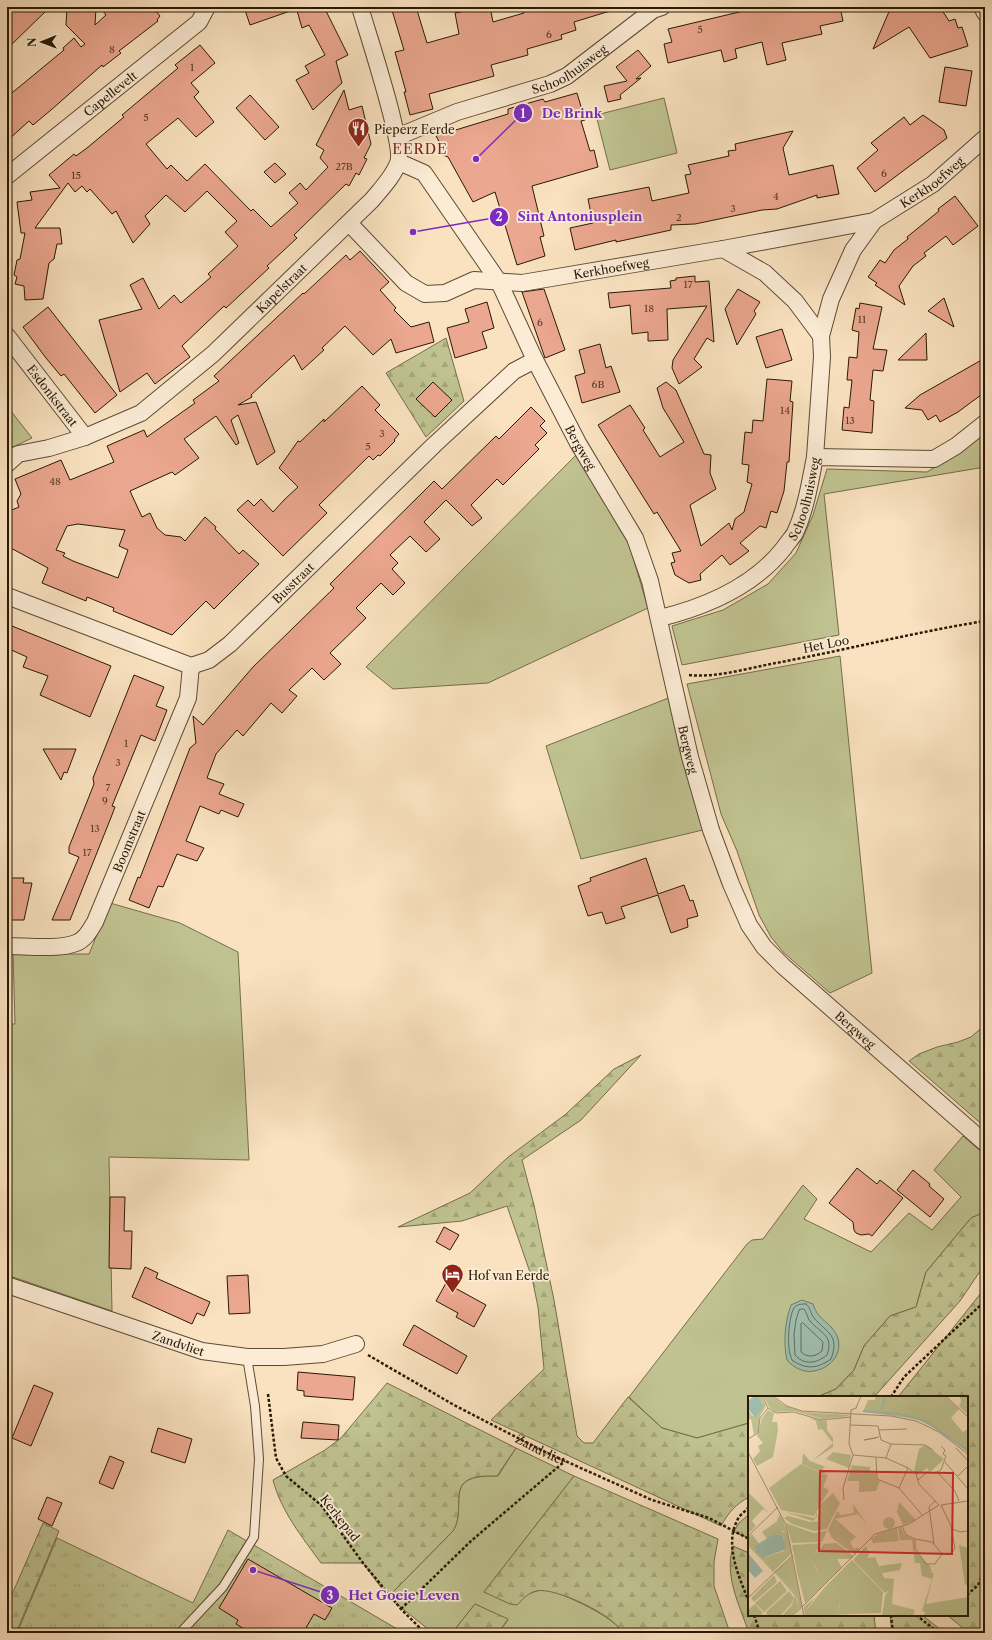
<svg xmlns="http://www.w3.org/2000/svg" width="992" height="1640" viewBox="0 0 992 1640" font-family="'Libre Caslon Text',serif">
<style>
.grass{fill:#c0c391;stroke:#746e4a}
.forest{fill:url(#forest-firs);stroke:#746e4a}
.park{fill:url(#park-tufts);stroke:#746e4a}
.water{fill:#9fbeaf;stroke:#6f7c6b}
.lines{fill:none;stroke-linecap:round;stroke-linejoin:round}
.shore{stroke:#646c5a;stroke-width:1}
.building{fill:#eba78f;stroke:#281904;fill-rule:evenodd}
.lane-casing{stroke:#5c4b33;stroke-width:10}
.street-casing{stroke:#5c4b33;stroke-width:18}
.path{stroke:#281904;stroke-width:2.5;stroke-dasharray:3 2;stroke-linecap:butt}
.lane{stroke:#fcecd6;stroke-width:8}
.street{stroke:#fcecd6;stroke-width:16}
.labels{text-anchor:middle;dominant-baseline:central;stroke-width:3.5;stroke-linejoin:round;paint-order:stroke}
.number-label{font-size:10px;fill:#593c27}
.street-label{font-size:12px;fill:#281904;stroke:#fcecd6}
.poi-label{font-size:12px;fill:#281904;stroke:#fcecd6;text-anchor:start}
.quarter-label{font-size:14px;letter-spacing:1px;fill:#7a1f14;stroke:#fcecd6}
.inset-river{fill:none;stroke:#9fbeaf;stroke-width:2}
.inset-road{fill:none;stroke:#a69275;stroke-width:1}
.view{fill:#d62828;fill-opacity:0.15;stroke:#d62828;stroke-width:2}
.inset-edge{fill:none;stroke:#281904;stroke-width:2}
.leader{fill:none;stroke:#7b2cbf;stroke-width:1.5}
.callout-dot{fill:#7b2cbf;stroke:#fcecd6;stroke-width:1.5}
.mark-label{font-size:12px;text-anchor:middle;font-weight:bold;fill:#fff}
.callout-label{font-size:13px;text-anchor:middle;font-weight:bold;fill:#7b2cbf;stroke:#fcecd6;stroke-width:3.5;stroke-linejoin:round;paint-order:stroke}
</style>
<defs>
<pattern id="forest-firs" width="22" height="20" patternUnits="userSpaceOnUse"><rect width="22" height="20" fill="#c0c391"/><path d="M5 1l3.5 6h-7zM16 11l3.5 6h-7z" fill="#a5a77b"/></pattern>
<pattern id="park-tufts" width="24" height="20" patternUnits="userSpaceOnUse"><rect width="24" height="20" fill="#c0c391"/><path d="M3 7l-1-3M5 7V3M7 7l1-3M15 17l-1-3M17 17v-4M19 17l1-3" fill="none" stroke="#a5a77b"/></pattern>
</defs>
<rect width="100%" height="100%" fill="#fae2c0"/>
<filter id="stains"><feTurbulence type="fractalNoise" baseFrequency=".005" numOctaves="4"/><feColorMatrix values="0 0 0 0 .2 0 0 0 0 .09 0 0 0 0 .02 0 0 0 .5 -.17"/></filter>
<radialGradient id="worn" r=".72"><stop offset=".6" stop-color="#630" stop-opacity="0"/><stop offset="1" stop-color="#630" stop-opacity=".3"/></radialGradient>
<!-- grass -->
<g class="grass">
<path d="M664 98 677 153 610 170 596 115Z"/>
<path d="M7 406 32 438 7 450Z"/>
<path d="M985 431V467L824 494 839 635 682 665 672 626 723 610 768 584 796 553 813 515 827 469 927 472 960 452Z"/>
<path d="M582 449 626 534 648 608 488 683 393 689 366 667Z"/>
<path d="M840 656 872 973 830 993 783 952 771 937 759 915 737 851 721 814 687 684Z"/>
<path d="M671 697 707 829 581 859 546 746Z"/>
<path d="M110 903 180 923 238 952 249 1160 109 1157 112 1311 7 1275V1024H15L13 954H89Z"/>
<path d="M963 1136 985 1155V1212L971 1218 926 1272 916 1307 890 1316 864 1346 854 1370 836 1389 817 1397H749V1423L697 1438 662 1428 629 1397 747 1244 752 1240 763 1239 803 1185 817 1199 804 1219 871 1252 909 1213 932 1230 961 1197 934 1170Z"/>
<path d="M516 1448 574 1476 484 1592C498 1593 513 1595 527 1594 534 1593 540 1588 548 1590 564 1594 617 1618 622 1633H498L508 1620 475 1604 452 1633H433L388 1597 453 1531C469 1505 439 1474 498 1476Z"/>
</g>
<!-- forest -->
<g class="forest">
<path d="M446 338 464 401 426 437 386 373Z"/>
<path d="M985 1025V1127L909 1061 919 1054 937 1047 958 1042 971 1037Z"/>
<path d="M641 1055 581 1120 522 1160 534 1205 554 1300 577 1436 584 1443H593L628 1397 662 1428 697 1438 749 1423V1497C736 1504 728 1513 721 1526L491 1420 544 1369 538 1307 532 1278 507 1206 462 1221 398 1227 470 1193 507 1158 566 1114 614 1069Z"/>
<path d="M985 1212V1264L960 1301 874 1397H817L836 1389 854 1370 864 1346 890 1316 916 1307 926 1272 971 1218Z"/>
<path d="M985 1288V1633H969L947 1615H967V1397H898Z"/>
<path d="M387 1383 516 1448 497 1476C439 1474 469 1505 453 1531L388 1597 363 1563H321C302 1537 281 1511 273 1480L325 1450 341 1438Z"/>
<path d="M574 1476 718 1539 714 1562V1586L730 1633H622C617 1616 553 1586 536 1591 528 1593 523 1599 517 1605L510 1604 484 1592Z"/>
<path d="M749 1514V1538L734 1532 738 1524Z"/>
<path d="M43 1523 59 1531 16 1633H7V1606Z"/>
<path d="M733 1546 749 1553V1615H874L876 1633H749C739 1604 724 1576 733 1546Z"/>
<path d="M475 1604 508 1619 498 1633H452Z"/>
<path d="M890 1615H922L945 1633H892Z"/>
</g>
<!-- park -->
<path class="park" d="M228 1530 404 1633H17L57 1538 193 1603Z"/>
<!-- water -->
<path class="water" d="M802 1300 813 1304C818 1320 827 1320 835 1332 846 1350 832 1368 814 1371 804 1373 794 1368 787 1360 783 1342 785 1322 791 1305Z"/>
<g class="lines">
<!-- shore -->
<g class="shore">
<path d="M806 1304C811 1308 810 1313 814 1318 827 1333 840 1335 831 1359 818 1368 808 1370 793 1361 786 1353 788 1318 794 1308 797 1304 802 1304 806 1304Z"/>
<path d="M804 1309C807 1313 807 1317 810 1321 821 1334 834 1335 827 1355 817 1363 805 1366 795 1355L794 1334 796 1320 799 1310Z"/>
<path d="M803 1323 823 1342 822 1351C815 1357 808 1358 801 1352V1324Z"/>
</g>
</g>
<!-- building -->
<g class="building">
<path d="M7 7H50L7 49Z"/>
<path d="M67 7H96L95 25 106 15 100 7H153L160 16 157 20 158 21 119 51 121 53 103 67 102 65 51 110 33 125 29 121 7 141V97L64 50 63 48 74 38 81 47 85 44 66 25Z"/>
<path d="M244 7H295L296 9 250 25Z"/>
<path d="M296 7H324L348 55 336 61 342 83 313 110 296 80 309 73 305 66 325 55 309 25 302 28Z"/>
<path d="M391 7H416L427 43 459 34 455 13 485 7H490L493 22 524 13 523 7H610V11L574 22 576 30 561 35 562 39 527 49 528 55 491 65 494 76 429 94 433 109 410 115 404 92H406L395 52 404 50Z"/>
<path d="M760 7H840L843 21 820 26 822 34 782 43 786 60 767 65 762 42 735 49 737 58 724 62 721 50 668 63 664 44 672 42 668 29Z"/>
<path d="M891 7H940L949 21 955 19 958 28 962 27 968 46 930 58 909 27 873 49Z"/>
<path d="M200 45 215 63 191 83 199 92 194 97 214 122 196 137 178 118 146 144 167 169 171 165 187 181 205 164 251 211 253 209 271 227 298 203 289 193 300 183 306 190 328 167 320 158 324 150 316 145 344 90 349 110 362 106 371 144 364 158 367 159 359 175 356 173 349 186 346 184 294 235 297 238 267 266 269 268 226 308 224 306 182 346 190 357 155 384 147 373 120 392 99 320 142 309 130 285 143 278 159 309 174 295 181 303 211 277 208 274 238 246 225 232 237 221 207 191 185 212 166 195 145 216 150 224 133 243 116 211 112 214 90 189 87 192 82 186 75 192 68 183 35 228H60L62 244H57L54 259 49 263 43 299 25 300 24 286 15 284 17 277 14 275 17 260 20 259 25 233H21L17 202 32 200 30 192 60 188 49 175 74 154 76 156 87 148 124 117 122 115 178 68 175 65Z"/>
<path d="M638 50 651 66 636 79 641 78 620 95 621 99 608 102 604 86 627 81 616 67Z"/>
<path d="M945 67 972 71 966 106 939 102Z"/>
<path d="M577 93 585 120 581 121 590 151 594 150 598 167 532 186 544 236 540 237 545 256 517 265 495 192 473 202 448 157 438 153 441 145 436 136 508 114V109L543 99 545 102Z"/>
<path d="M250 95 279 127 265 140 236 108Z"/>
<path d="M923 115 944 130 947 138 875 192 857 168 878 150 871 143 904 117 910 125Z"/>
<path d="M793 131 783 148 789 175 833 165 839 194 817 198V195L777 209 762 210 695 224 671 225V230L616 242V240L575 250 570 228 593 223 588 199 649 187 652 201 689 193 685 175 691 174 688 165 729 156 728 151 736 150 735 144Z"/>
<path d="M275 163 286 174 275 183 264 172Z"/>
<path d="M955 196 978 226 953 245 946 236 924 253 926 256 913 266 899 286 905 305 875 285 877 283 868 277 880 260 885 263 894 250 908 239 907 237 939 211 938 209Z"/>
<path d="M360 251 389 282 380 290 396 308 394 310 411 327 429 322 434 342 396 353 391 339 373 355 345 326 322 348 324 350 302 370 294 355 251 395 252 397 238 405 256 402 275 452 257 465 238 415 231 420 239 443 236 445 216 416 184 439 199 458 175 475 172 472 130 491 142 517 150 513 157 528 165 535 181 537 185 541 205 517 216 527 215 529 239 554 243 550 259 564 214 609 206 601 172 635 113 611 114 608 87 597 86 601 42 583 48 568 7 546V512L19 507 17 501 21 494 15 479 61 460 70 480 114 462 107 446 144 430 147 437 195 403 193 400 219 381 214 376 303 293 304 294 346 255 350 260ZM78 524 125 530 119 546 128 550 118 578 73 561 63 556 65 553 56 550 67 526Z"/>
<path d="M695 276V282L709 281 714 342 707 338 694 359 702 367 679 384 672 368 673 360 707 306 667 309 668 340 648 341V332L632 334 630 305 610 308 608 293 671 288 670 281 676 280V278Z"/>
<path d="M544 289 565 350 545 358 522 292Z"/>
<path d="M738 289 760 302 754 311 756 314 737 345 725 309Z"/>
<path d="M944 298 954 327 928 311Z"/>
<path d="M487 302 494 328 482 332 487 348 455 358 447 328 469 322 465 309Z"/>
<path d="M860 303 882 307 873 349 887 350 883 371 873 370 870 400 874 401 872 433 842 430 844 407 849 408 852 380H847L849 357 857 358 859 332 852 330 856 308 859 309Z"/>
<path d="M48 307 117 395 95 413 64 374 61 376 46 358 23 327Z"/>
<path d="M782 329 792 360 766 368 756 337Z"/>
<path d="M926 333 927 360H898Z"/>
<path d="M600 344 606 368 611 366 620 392 582 403 575 376 585 373 579 350Z"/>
<path d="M985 358V392L958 412 940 422 936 415 928 420 922 410 905 408 920 395Z"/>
<path d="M767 379 792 381 790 401 793 402 789 462H787L784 491 777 513 771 511 766 528 760 526 740 543 749 551 730 565 722 555 700 574 701 580 689 583 675 575 671 563 675 562 672 553 681 551 657 512 654 514 598 425 630 405 645 428 643 430 660 457 684 442 663 408 657 388 666 382 676 390 704 454 711 455 710 473 716 489 690 505 701 546 729 523 732 530 735 519 744 512 752 484 747 482 749 465 742 464 745 432 752 433 753 420 763 421Z"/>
<path d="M433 382 452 400 435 417 416 399Z"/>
<path d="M362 386 380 405 375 410 399 434 394 440 395 441 380 456 378 455 373 460 369 456 319 505 327 513 283 556 237 510 248 500 254 506 261 499 273 512 285 499 298 487 279 468 298 441 300 442 324 419V422Z"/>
<path d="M531 407 545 421 540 426 547 433 535 445 539 449 503 485 497 479 471 505 482 518 472 526 446 500 424 522 440 539 426 552 410 536 390 555 398 563 392 569 405 583 393 595 381 583 356 608 366 618 330 653 341 664 324 680 312 668 289 690 297 696 282 713 271 703 243 736 237 730 216 754 207 778 224 784 219 794 244 804 238 817 221 810 219 814 200 806 186 841 204 848 197 861 177 854 163 887 158 886 149 908 129 900 138 877 140 878 190 748 196 743 193 716 203 725 253 667 334 588 330 584 421 494 434 481 442 489 496 436 499 439Z"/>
<path d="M7 624 111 666 90 717 40 695 48 676 23 667 27 657 7 648Z"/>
<path d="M134 675 164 687 156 706 167 710 155 741 141 735 112 806 115 807 110 820 70 920H52L79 857 69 853V847L94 784 93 778Z"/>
<path d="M43 749H76L67 773 64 772 61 780Z"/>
<path d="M646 858 658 894 684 885 690 901 693 900 698 916 687 919 688 927 671 933 658 895 621 907 625 918 606 924 602 912 588 916 578 886 591 881 590 878Z"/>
<path d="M7 878H24L23 883H32L24 920H7Z"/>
<path d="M857 1168 877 1184 880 1180 903 1198 872 1236 869 1234 861 1235 856 1233 854 1230 853 1222 829 1203Z"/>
<path d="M913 1170 930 1184 929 1186 944 1199 930 1217 897 1190Z"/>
<path d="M110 1197H125L124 1231H132L131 1269 109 1268Z"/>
<path d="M444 1227 459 1235 450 1250 436 1242Z"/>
<path d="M145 1267 158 1273 156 1278 210 1302 204 1316 197 1313 192 1324 132 1297Z"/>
<path d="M248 1275 250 1313 229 1314 227 1276Z"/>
<path d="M446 1283 486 1305 474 1327 456 1317 458 1313 436 1301Z"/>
<path d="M414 1325 467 1356 457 1374 403 1345Z"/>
<path d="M298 1372 355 1377 353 1400 304 1396V1391L297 1390Z"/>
<path d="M34 1385 53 1393 31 1446 12 1438Z"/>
<path d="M303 1422 339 1425 338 1440 301 1438Z"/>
<path d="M158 1428 192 1439 185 1463 151 1452Z"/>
<path d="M110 1456 124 1462 113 1489 99 1483Z"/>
<path d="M47 1497 62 1503 52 1526 38 1519Z"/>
<path d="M248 1559 332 1608 325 1620 314 1614 303 1633H251L236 1624 238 1620 219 1608Z"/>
</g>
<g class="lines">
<defs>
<path id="lane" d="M180 1633 223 1587 254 1537 259 1459 255 1406 247 1357"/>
<g id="street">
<path d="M982 7 985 13"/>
<path id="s2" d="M397 137 457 112 550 84 567 76 653 10 662 7"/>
<path id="s3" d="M399 162 424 173 499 282 535 360 578 443 635 538 650 581 690 757 711 830 731 884 749 925 764 947 783 966 985 1143"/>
<path id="s4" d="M7 176 199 22 207 7"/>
<path id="s5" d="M349 223 406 283 425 294 445 293 474 280 522 283 723 249 874 221"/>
<path d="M723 249 765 273 795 301 821 336"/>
<path id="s6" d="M7 336 85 437"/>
<path id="s7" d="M815 457 822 357 821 336 831 299 853 250 874 221 933 184 985 138"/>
<path id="s8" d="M7 464 18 454 49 448 85 437 141 413 213 354 372 200C381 189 393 177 398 163 405 145 367 32 360 7"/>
<path id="s9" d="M7 596 191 666 209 660 230 644 434 445 514 371 535 360"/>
<path id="s10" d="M660 618C705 607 754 586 784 548 787 543 792 538 795 533 806 509 810 482 815 457L934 459 956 446 985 423"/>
<path id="s11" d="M7 946C26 946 59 950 76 943 86 939 90 930 95 922L188 698 191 666"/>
<path id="s12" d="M7 1285 202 1351 247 1357H284L323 1354 356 1344"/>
</g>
</defs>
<!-- lane casing -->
<use href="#lane" class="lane-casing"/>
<!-- street casing -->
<use href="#street" class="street-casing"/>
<!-- path -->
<g class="path">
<path d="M689 675C717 678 748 668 776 663 846 650 915 632 985 621"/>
<path id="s1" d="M368 1355 454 1405 543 1451 652 1500 709 1518 749 1539"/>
<path d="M268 1394 276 1458 286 1476 321 1505 363 1563 401 1609 425 1633"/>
<path d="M891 1397 904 1377 985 1301"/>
<path d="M749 1507C745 1512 739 1515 737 1521 724 1546 740 1579 749 1602"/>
<path d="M967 1595 978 1585 985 1569"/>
<path d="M401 1609 471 1541 565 1461"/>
<path d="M754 1615 760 1633"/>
<path d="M891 1615 893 1633"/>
<path d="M916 1615 939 1633"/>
</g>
<!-- lane -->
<use href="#lane" class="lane"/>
<!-- street -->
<use href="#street" class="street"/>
</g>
<!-- icons -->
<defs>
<symbol id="restaurant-pin" viewBox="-11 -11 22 30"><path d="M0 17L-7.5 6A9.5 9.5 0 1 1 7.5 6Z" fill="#8f2418" stroke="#fcecd6"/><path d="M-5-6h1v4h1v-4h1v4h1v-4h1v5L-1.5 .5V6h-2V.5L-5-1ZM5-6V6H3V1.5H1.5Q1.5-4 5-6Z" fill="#fff"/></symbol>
<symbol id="hotel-pin" viewBox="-11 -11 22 30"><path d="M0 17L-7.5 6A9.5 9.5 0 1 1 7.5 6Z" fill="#8f2418" stroke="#fcecd6"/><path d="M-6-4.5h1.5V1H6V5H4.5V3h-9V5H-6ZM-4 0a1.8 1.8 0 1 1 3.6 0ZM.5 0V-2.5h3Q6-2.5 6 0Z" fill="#fff"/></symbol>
</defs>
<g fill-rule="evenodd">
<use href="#restaurant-pin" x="346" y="116" width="25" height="34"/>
<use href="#hotel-pin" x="440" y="1262" width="25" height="34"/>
</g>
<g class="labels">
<!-- number labels -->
<g class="number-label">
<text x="700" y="29">5</text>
<text x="549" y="34">6</text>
<text x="112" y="49">8</text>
<text x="192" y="67">1</text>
<text x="146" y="117">5</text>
<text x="344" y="166">27B</text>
<text x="884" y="173">6</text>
<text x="76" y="175">15</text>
<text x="776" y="196">4</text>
<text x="733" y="208">3</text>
<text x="679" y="217">2</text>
<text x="688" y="284">17</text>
<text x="649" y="308">18</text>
<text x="862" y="319">11</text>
<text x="540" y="322">6</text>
<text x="598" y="384">6B</text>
<text x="785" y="410">14</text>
<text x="850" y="420">13</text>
<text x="382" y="433">3</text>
<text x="368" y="446">5</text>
<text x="55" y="481">48</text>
<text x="126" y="743">1</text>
<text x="118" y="762">3</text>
<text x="108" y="787">7</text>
<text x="105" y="800">9</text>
<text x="95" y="828">13</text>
<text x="87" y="852">17</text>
</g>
<!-- street labels -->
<g class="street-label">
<text stroke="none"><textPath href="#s2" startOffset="186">Schoolhuisweg</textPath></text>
<text stroke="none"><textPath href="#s4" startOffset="132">Capellevelt</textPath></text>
<text stroke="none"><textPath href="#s7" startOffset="319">Kerkhoefweg</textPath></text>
<text stroke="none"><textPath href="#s5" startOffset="295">Kerkhoefweg</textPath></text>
<text stroke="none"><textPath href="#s8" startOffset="333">Kapelstraat</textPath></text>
<text stroke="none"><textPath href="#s6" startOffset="75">Esdonkstraat</textPath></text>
<text stroke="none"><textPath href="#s3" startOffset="344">Bergweg</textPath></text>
<text stroke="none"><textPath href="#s10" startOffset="199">Schoolhuisweg</textPath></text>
<text stroke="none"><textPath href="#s9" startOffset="330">Busstraat</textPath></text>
<text transform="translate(826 644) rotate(-11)">Het Loo</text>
<text stroke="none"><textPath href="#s3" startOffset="668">Bergweg</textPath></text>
<text stroke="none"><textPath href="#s11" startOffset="186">Boomstraat</textPath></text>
<text stroke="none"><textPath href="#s3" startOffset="1004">Bergweg</textPath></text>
<text stroke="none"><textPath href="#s12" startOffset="181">Zandvliet</textPath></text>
<text stroke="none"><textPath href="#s1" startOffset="197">Zandvliet</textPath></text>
<text transform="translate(340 1518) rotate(52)">Kerkepad</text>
</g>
<!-- poi labels -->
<g class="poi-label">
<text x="374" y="129">Pieperz Eerde</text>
<text x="468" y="1275">Hof van Eerde</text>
</g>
<!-- quarter labels -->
<g class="quarter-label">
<text x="420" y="149">EERDE</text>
</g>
</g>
<!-- overview -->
<g transform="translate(748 1396)">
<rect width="220" height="220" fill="#fae2c0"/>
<path d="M9 0H13L18 10 12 20 10 36 6 39 3 23 0 24V12L4 20 10 18 11 6ZM197 0 211 13 203 22 215 36 220 33V56L197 38 169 23 115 16 120 4H127V1ZM212 0H220V19L211 10 213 6ZM20 14 26 17 24 26H29L30 34 25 61 9 70 5 63 12 55 10 50 15 47 9 40 14 22ZM61 22 79 25V34L85 42V51L64 65 85 47 74 33 70 34 68 25ZM177 49 183 53 180 58 192 67 182 76 179 72 169 79 166 75 171 53ZM85 56 103 59 101 72 78 63ZM104 69 122 71V77H128V83L132 85 128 95 111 96V85H99ZM0 96 21 117 15 113 4 125 8 130 2 136 0 133ZM75 106 87 117 84 122 75 114 74 122 69 125 71 115 74 114 71 111ZM151 106 168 124 155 129 149 116ZM135 127a6 6 0 1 1 12 0a6 6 0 1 1-12 0ZM28 126 34 136H39L43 150 34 158 16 166 0 150V141L4 138 11 148 19 143 14 136ZM27 138 36 141V155L16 162 11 158 8 150ZM91 126 108 141 102 146 106 153 109 151 112 154 107 159 91 143 87 132ZM153 131 157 139 166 144 167 155 182 170 184 177H186L178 208 220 201V220H176L177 216 174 215 184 183 174 180 172 167H167L164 144H152L150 132ZM149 132 151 145 125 147 123 143 130 138ZM211 149 220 152V188L217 189ZM47 164H63L70 176H49ZM154 167 152 174 134 177 131 170ZM26 176 52 202 54 212 45 220H41L51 211 49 202ZM76 192 78 195 87 192 94 197 89 219 58 215ZM144 208 167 214 165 220H143Z" fill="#c0c391" fill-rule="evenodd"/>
<path d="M15 0H24L36 9 55 16 100 19 101 20 74 23 47 15 27 16 21 11ZM55 57 62 65 83 73 76 71 74 75 81 80 54 68ZM85 97 92 107 87 117 75 106ZM105 108 119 128 110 118 87 123 91 126 87 132 91 143 107 159 84 142 80 134 89 115 93 119 106 117ZM69 114V121L65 125 37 116 67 122ZM75 114 84 122 79 133 66 135 44 128 36 122 40 120 62 126 72 125ZM32 118 36 127 39 136 31 134 28 127ZM38 127 65 137 79 135 74 146 44 147ZM74 147 66 159 76 148 88 147 106 160 103 163H89L94 172 57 207 49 176 70 175 63 164H47L44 149ZM43 150V158L25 176 16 166 34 158ZM118 150 121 157 120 162 127 161 136 182 146 183 143 220H134L137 200 141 194 137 197 105 164ZM44 161 52 202 26 176ZM104 164 135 196 133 217 57 220 56 211 67 201 58 215 89 218 92 208 88 201 94 197 86 192 79 196 76 192ZM26 179 29 186 6 206 3 202ZM32 185 39 195 16 216 7 207ZM41 195 46 202 43 208 32 220H20L18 216ZM47 199 51 211 41 220H34L44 209ZM7 208 15 217 12 220H0V214Z" fill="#c0c391"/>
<path d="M183 53 196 63 192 67 179 58Z" fill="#c0c391"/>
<path d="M53 68 80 80 75 91 81 94 66 120 33 114 21 92Z" fill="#c0c391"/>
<path d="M6 0 10 1 15 11 7 22 0 12V5ZM26 138 35 140 38 153 15 162 8 155 7 150ZM0 157 15 175 7 182 0 174Z" fill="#9fbeaf"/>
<path class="inset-river" d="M133 14 138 0M115 15 151 18 178 25 220 55"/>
<path class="inset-road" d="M14 0 20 12 28 17 46 16 73 24 103 21M25 0 39 10 54 15 89 17M198 0 220 21M88 17 143 20 168 25 191 36 220 58M102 29 130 30 133 44 143 48M131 34 159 33M128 42 116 44 131 41M0 43 10 37 12 22 20 12M208 52 220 65M0 56 38 129 56 220M105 59 138 62 160 72 168 78 171 88 191 109M105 59 101 48 103 14 108 12 113 0M128 62 129 83 151 92M138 62 143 48 177 49 185 54M197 66 220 93M160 72 151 92 175 120M190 77 207 95 211 105M210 80 220 70M170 84 179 76 187 77 193 74 198 60 195 58 197 54 193 50M96 104 95 92 105 59M193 109 220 105M154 130 158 139 167 143V152L178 168H187L194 158 204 157 207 152 203 130 193 109M204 133 212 136 220 135M0 140 30 111M167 143 184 146 194 158M186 148 181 111 187 105M1 201 45 159M54 211 127 138 161 128 191 109"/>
<path class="view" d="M72 75 205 77 204 158 71 155Z"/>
<rect width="220" height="220" class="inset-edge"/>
</g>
<!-- callouts -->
<path class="leader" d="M476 159L523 113M413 232L499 217M253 1570L330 1595"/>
<g class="callout-dot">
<circle cx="476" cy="159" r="4"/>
<circle cx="413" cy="232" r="4"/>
<circle cx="253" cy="1570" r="4"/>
<circle cx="523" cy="113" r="10"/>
<circle cx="499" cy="217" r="10"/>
<circle cx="330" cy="1595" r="10"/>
</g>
<g class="mark-label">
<text x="523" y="118">1</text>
<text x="499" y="221">2</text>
<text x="330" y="1600">3</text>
</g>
<g class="callout-label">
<text x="572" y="118">De Brink</text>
<text x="580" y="221">Sint Antoniusplein</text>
<text x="404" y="1600">Het Goeie Leven</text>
</g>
<!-- margin -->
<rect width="992" height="1640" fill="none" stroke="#fae2c0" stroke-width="24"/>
<rect x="8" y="8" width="976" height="1624" fill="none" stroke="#281904" stroke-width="2"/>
<rect x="12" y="12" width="968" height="1616" fill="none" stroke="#281904"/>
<!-- north arrow -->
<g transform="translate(42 42) rotate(269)" stroke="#fcecd6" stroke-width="3" paint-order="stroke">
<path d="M0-3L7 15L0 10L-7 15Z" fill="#281904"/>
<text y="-6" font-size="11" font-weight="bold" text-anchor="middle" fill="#281904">N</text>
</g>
<rect width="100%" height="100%" filter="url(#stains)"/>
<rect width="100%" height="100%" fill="url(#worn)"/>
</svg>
